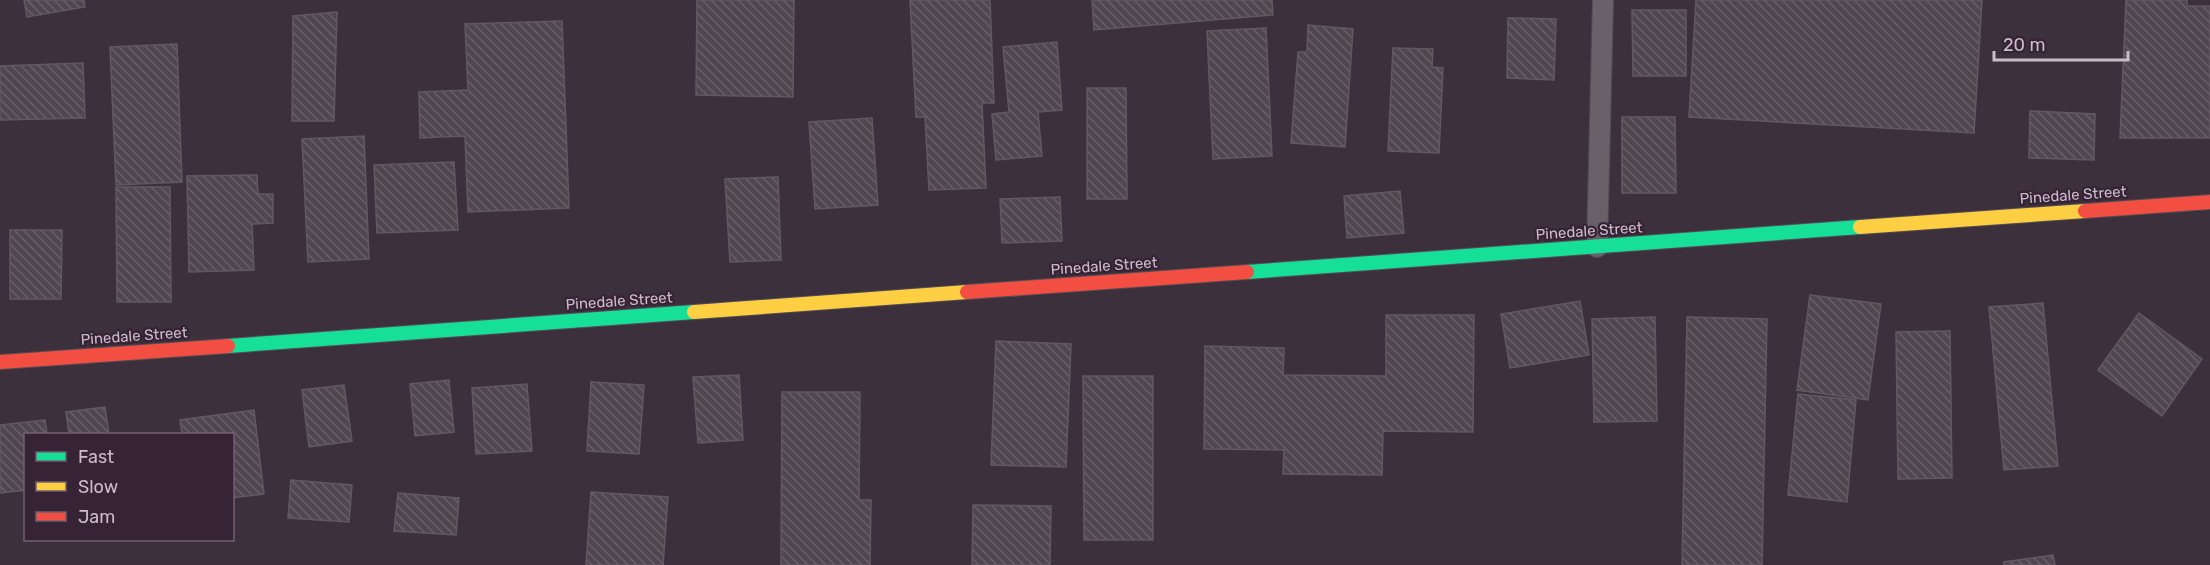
<svg xmlns="http://www.w3.org/2000/svg" width="2210" height="565" viewBox="0 0 2210 565" font-family="Rubik,sans-serif">
<style>
.building{fill:url(#building-back-hatch);stroke:#635862;stroke-width:1.5}
.lines{fill:none;stroke-linecap:round;stroke-linejoin:round}
.lane-casing{stroke:#544c54;stroke-width:22}
.fast-casing{stroke:#544c54;stroke-width:16}
.slow-casing{stroke:#544c54;stroke-width:16}
.jam-casing{stroke:#544c54;stroke-width:16}
.lane{stroke:#6a6069;stroke-width:20}
.fast{stroke:#16e098;stroke-width:14}
.slow{stroke:#ffcf43;stroke-width:14}
.jam{stroke:#f24e42;stroke-width:14}
.labels{text-anchor:middle;dominant-baseline:central;stroke-width:4.5;stroke-linejoin:round;paint-order:stroke}
.street-label{font-size:15px;fill:#cbbcca;stroke:#362336}
</style>
<defs>
<pattern id="building-back-hatch" width="6" height="6" patternUnits="userSpaceOnUse" patternTransform="scale(1.5)"><rect width="6" height="6" fill="#504650"/><path d="M-1 5l2 2M0 0l6 6M5-1l2 2" fill="none" stroke="#685f68"/></pattern>
</defs>
<rect width="100%" height="100%" fill="#3c303c"/>
<!-- building -->
<g class="building">
<path d="M24 0H84L85 7 27 17Z"/>
<path d="M697 0H794L793 97 696 95Z"/>
<path d="M910 0H990L994 103H982L986 188 929 190 925 117H916Z"/>
<path d="M1092 0H1272L1273 15 1094 30Z"/>
<path d="M1696 0H1982L1974 133 1689 117Z"/>
<path d="M2126 0H2187V6H2210V138H2120Z"/>
<path d="M1632 10H1686V76H1633Z"/>
<path d="M337 12 334 121H292L293 16Z"/>
<path d="M1508 18 1556 19 1554 80 1507 78Z"/>
<path d="M562 21 569 208 468 212 465 136 420 138 419 92 468 90 465 24Z"/>
<path d="M1308 25 1353 29 1345 147 1291 143 1298 52H1307Z"/>
<path d="M1266 28 1272 156 1213 159 1207 31Z"/>
<path d="M1057 42 1062 110 1038 112 1042 156 996 160 992 114 1009 112 1003 47Z"/>
<path d="M177 44 182 182 116 185 110 47Z"/>
<path d="M1393 48 1433 49 1432 67 1443 68 1439 153 1388 151Z"/>
<path d="M83 63 85 118 0 120V66Z"/>
<path d="M1087 88H1126L1127 199H1087Z"/>
<path d="M2030 111 2095 114 2094 160 2029 158Z"/>
<path d="M1622 117H1675L1676 193H1622Z"/>
<path d="M872 118 878 205 815 209 809 122Z"/>
<path d="M364 136 369 259 308 262 302 139Z"/>
<path d="M454 162 458 230 377 233 374 165Z"/>
<path d="M257 175 258 194H273V223L252 224 254 270 189 272 187 176Z"/>
<path d="M778 177 781 260 730 262 725 179Z"/>
<path d="M116 187H170L171 302H117Z"/>
<path d="M1400 191 1404 233 1347 238 1344 196Z"/>
<path d="M1060 197 1062 241 1002 243 1000 199Z"/>
<path d="M10 230H62L61 299H10Z"/>
<path d="M1810 295 1881 304 1868 400 1797 390Z"/>
<path d="M1580 301 1589 355 1510 368 1501 314Z"/>
<path d="M2043 303 2058 466 2004 470 1989 307Z"/>
<path d="M2139 313 2202 359 2162 416 2098 370Z"/>
<path d="M1386 315H1474L1473 432 1383 431 1382 475 1283 474 1284 450 1204 449 1205 346 1284 348 1283 375 1386 376Z"/>
<path d="M1655 317 1657 421 1594 422 1592 319Z"/>
<path d="M1687 317 1767 319 1762 565H1682Z"/>
<path d="M1950 331 1952 478 1898 479 1896 332Z"/>
<path d="M996 341 1071 344 1066 467 991 465Z"/>
<path d="M739 375 743 440 698 443 693 377Z"/>
<path d="M1083 376H1153V540H1084Z"/>
<path d="M449 380 454 432 415 436 410 384Z"/>
<path d="M591 382 644 385 639 454 587 451Z"/>
<path d="M527 384 532 451 476 454 472 388Z"/>
<path d="M344 385 352 441 309 447 302 390Z"/>
<path d="M782 392H860L859 500H871L870 565H781Z"/>
<path d="M1798 394 1856 400 1847 502 1788 495Z"/>
<path d="M105 407 109 434H69L66 412Z"/>
<path d="M254 410 264 494 232 498V434H182L180 420Z"/>
<path d="M45 420 47 434H26V490L0 493V425Z"/>
<path d="M291 480 352 485 349 522 288 518Z"/>
<path d="M591 492 668 497 663 565H586Z"/>
<path d="M398 493 459 498 456 535 394 531Z"/>
<path d="M973 505 1051 506 1050 565H972Z"/>
<path d="M2053 555 2055 565H2004V562Z"/>
</g>
<g class="lines">
<defs>
<path id="lane" d="M1597 247 1603 0"/>
<g id="fast">
<path d="M1247 272 1860 227"/>
<path d="M228 346 694 312"/>
</g>
<g id="slow">
<path d="M1860 227 2085 211"/>
<path d="M694 312 967 292"/>
</g>
<g id="jam">
<path d="M2085 211 2210 202"/>
<path d="M967 292 1247 272"/>
<path d="M0 362 228 346"/>
</g>
</defs>
<!-- lane casing -->
<use href="#lane" class="lane-casing"/>
<!-- fast casing -->
<use href="#fast" class="fast-casing"/>
<!-- slow casing -->
<use href="#slow" class="slow-casing"/>
<!-- jam casing -->
<use href="#jam" class="jam-casing"/>
<!-- lane -->
<use href="#lane" class="lane"/>
<!-- fast -->
<use href="#fast" class="fast"/>
<!-- slow -->
<use href="#slow" class="slow"/>
<!-- jam -->
<use href="#jam" class="jam"/>
</g>
<g class="labels">
<!-- street labels -->
<g class="street-label">
<text transform="translate(2073 195) rotate(-4)">Pinedale Street</text>
<text transform="translate(1589 231) rotate(-4)">Pinedale Street</text>
<text transform="translate(1104 266) rotate(-4)">Pinedale Street</text>
<text transform="translate(619 301) rotate(-4)">Pinedale Street</text>
<text transform="translate(134 336) rotate(-4)">Pinedale Street</text>
</g>
</g>
<!-- legend -->
<rect x="24" y="433" width="210" height="108" fill="#362336" stroke="#726071" stroke-width="1.5"/>
<rect x="36" y="452" width="30" height="9" fill="#16e098" stroke="#726071" stroke-width="1.5"/>
<text x="78" y="463" font-size="18" fill="#cbbcca">Fast</text>
<rect x="36" y="482" width="30" height="9" fill="#ffcf43" stroke="#726071" stroke-width="1.5"/>
<text x="78" y="493" font-size="18" fill="#cbbcca">Slow</text>
<rect x="36" y="512" width="30" height="9" fill="#f24e42" stroke="#726071" stroke-width="1.5"/>
<text x="78" y="523" font-size="18" fill="#cbbcca">Jam</text>
<!-- scale -->
<path d="M1994 51v9h134v-9" fill="none" stroke="#cbbcca" stroke-width="3"/>
<text x="2003" y="51" font-size="18" fill="#cbbcca" stroke="#362336" stroke-width="4.5" paint-order="stroke">20 m</text>
</svg>
